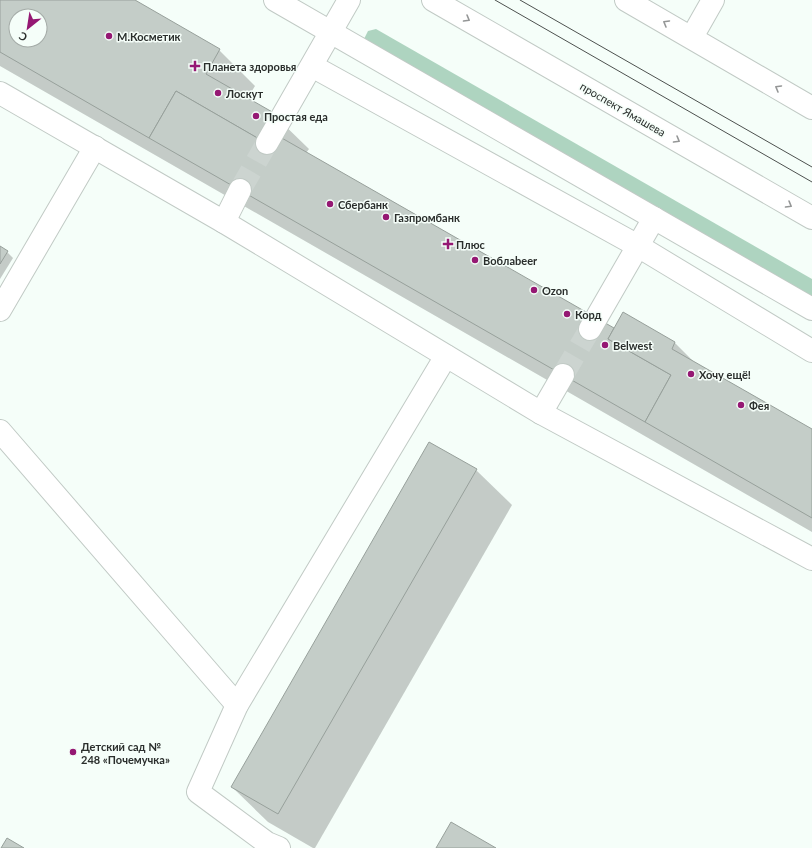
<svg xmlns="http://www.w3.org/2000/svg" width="812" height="848" viewBox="0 0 812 848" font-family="Lato,sans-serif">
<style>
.green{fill:#aed4c0}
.shadow{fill:#0003;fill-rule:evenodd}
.building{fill:#c4cdc8;stroke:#97a09b;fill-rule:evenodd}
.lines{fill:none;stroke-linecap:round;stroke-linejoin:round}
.minor-tunnel{stroke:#ccd4d0;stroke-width:22;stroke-dasharray:22 11;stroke-linecap:butt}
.minor-casing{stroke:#c1cac5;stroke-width:24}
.major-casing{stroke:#c1cac5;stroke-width:24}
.minor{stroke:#fff;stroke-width:22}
.major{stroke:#fff;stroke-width:22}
.tram{stroke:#4d514f;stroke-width:1}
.oneway{stroke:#949696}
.poi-dot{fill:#951873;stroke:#f5fef9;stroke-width:1.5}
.labels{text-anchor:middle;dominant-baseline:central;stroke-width:3;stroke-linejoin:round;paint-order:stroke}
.poi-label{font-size:11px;font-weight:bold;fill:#2a2e2c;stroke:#f5fef9;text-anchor:start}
.street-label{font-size:11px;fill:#2a2e2c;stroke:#f5fef9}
</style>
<rect width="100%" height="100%" fill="#f5fef9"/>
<!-- green -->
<path class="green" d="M376 29 812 279V300L362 43 368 31Z"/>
<!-- shadow -->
<g class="shadow">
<path d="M0 0H132L219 50 255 86 247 99 273 114 309 149 306 153 614 330 623 314 675 343 695 363 812 430V532L0 66ZM16 16H40V40H16Z"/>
<path d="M0 248 7 252 13 258 0 279Z"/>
<path d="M476 470 512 505 315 848H313L268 822 232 787Z"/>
</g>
<!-- building -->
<g class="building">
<path d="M0 0H135L220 49 206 74 274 113 259 139 176 91 149 138 0 52ZM16 16H40V40H16Z"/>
<path d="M176 91 273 147 280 137 614 328 608 339 671 375 645 422 149 138Z"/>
<path d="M0 246 8 251 0 264Z"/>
<path d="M623 312 675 342 672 349 812 429V518L645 422 671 375 608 339Z"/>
<path d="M429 442 477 469 278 814 231 787Z"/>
<path d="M451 822 496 848H436Z"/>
<path d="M7 838 24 848H1Z"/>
</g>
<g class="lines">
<!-- minor-tunnel -->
<g class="minor-tunnel">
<path d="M240 190 267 143"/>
<path d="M563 375 590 329"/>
</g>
<defs>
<g id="minor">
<path d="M275 0 812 309"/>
<path d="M692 37 713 0"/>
<path d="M312 66 638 246 812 351"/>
<path d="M0 93 224 222 541 413 812 559"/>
<path d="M267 143 349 0"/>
<path d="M224 222 240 190"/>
<path d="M0 310 95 147"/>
<path d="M590 329 654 218"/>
<path d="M541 413 563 375"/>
<path d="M0 431 237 705"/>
<path d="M279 848 267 843 198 792 237 705 446 356"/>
</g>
<g id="major">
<path d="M433 0 812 218"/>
<path d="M626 0 812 108"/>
</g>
</defs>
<!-- minor casing -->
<use href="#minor" class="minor-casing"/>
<!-- major casing -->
<use href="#major" class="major-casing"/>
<!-- minor -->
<use href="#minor" class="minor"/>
<!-- major -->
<use href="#major" class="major"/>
<!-- tram -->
<g class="tram">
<path d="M495 0 812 182"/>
<path d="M520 0 812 167"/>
</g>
</g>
<!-- one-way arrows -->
<defs><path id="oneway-chevron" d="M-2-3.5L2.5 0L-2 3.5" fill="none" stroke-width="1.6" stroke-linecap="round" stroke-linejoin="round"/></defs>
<g class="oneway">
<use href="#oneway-chevron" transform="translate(467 19) rotate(30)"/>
<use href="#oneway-chevron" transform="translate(666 23) rotate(-150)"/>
<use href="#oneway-chevron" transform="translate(778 88) rotate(-150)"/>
<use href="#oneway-chevron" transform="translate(677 140) rotate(30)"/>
<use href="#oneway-chevron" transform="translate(789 205) rotate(30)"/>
</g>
<!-- markers -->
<g class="poi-dot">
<circle cx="109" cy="36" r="4"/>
<path d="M193 60h4v4h4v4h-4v4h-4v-4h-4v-4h4z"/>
<circle cx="218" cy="93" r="4"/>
<circle cx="256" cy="116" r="4"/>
<circle cx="330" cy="204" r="4"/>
<circle cx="386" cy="217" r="4"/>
<path d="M446 238h4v4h4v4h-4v4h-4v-4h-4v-4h4z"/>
<circle cx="475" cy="260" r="4"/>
<circle cx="534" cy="290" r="4"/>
<circle cx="567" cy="314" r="4"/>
<circle cx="605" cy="345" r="4"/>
<circle cx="691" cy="374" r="4"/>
<circle cx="741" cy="405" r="4"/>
<circle cx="73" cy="752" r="4"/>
</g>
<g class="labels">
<!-- poi labels -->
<g class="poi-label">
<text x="117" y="36">М.Косметик</text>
<text x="203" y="66">Планета здоровья</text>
<text x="226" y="93">Лоскут</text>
<text x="264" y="116">Простая еда</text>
<text x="338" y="204">Сбербанк</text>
<text x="394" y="217">Газпромбанк</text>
<text x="456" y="244">Плюс</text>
<text x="483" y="260">Воблаbeer</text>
<text x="542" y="290">Ozon</text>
<text x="575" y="314">Корд</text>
<text x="613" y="345">Belwest</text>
<text x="699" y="374">Хочу ещё!</text>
<text x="749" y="405">Фея</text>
<text x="81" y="746">Детский сад №<tspan x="81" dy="13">248 «Почемучка»</tspan></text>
</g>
<!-- street labels -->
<g class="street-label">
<text transform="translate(623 109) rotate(30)">проспект Ямашева</text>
</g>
</g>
<!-- north arrow -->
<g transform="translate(28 28) rotate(210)"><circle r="19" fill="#f5fef9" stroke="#a4aba7"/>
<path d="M0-3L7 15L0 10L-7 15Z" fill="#951873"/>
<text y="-6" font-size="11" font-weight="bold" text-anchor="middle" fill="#2a2e2c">С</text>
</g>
</svg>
